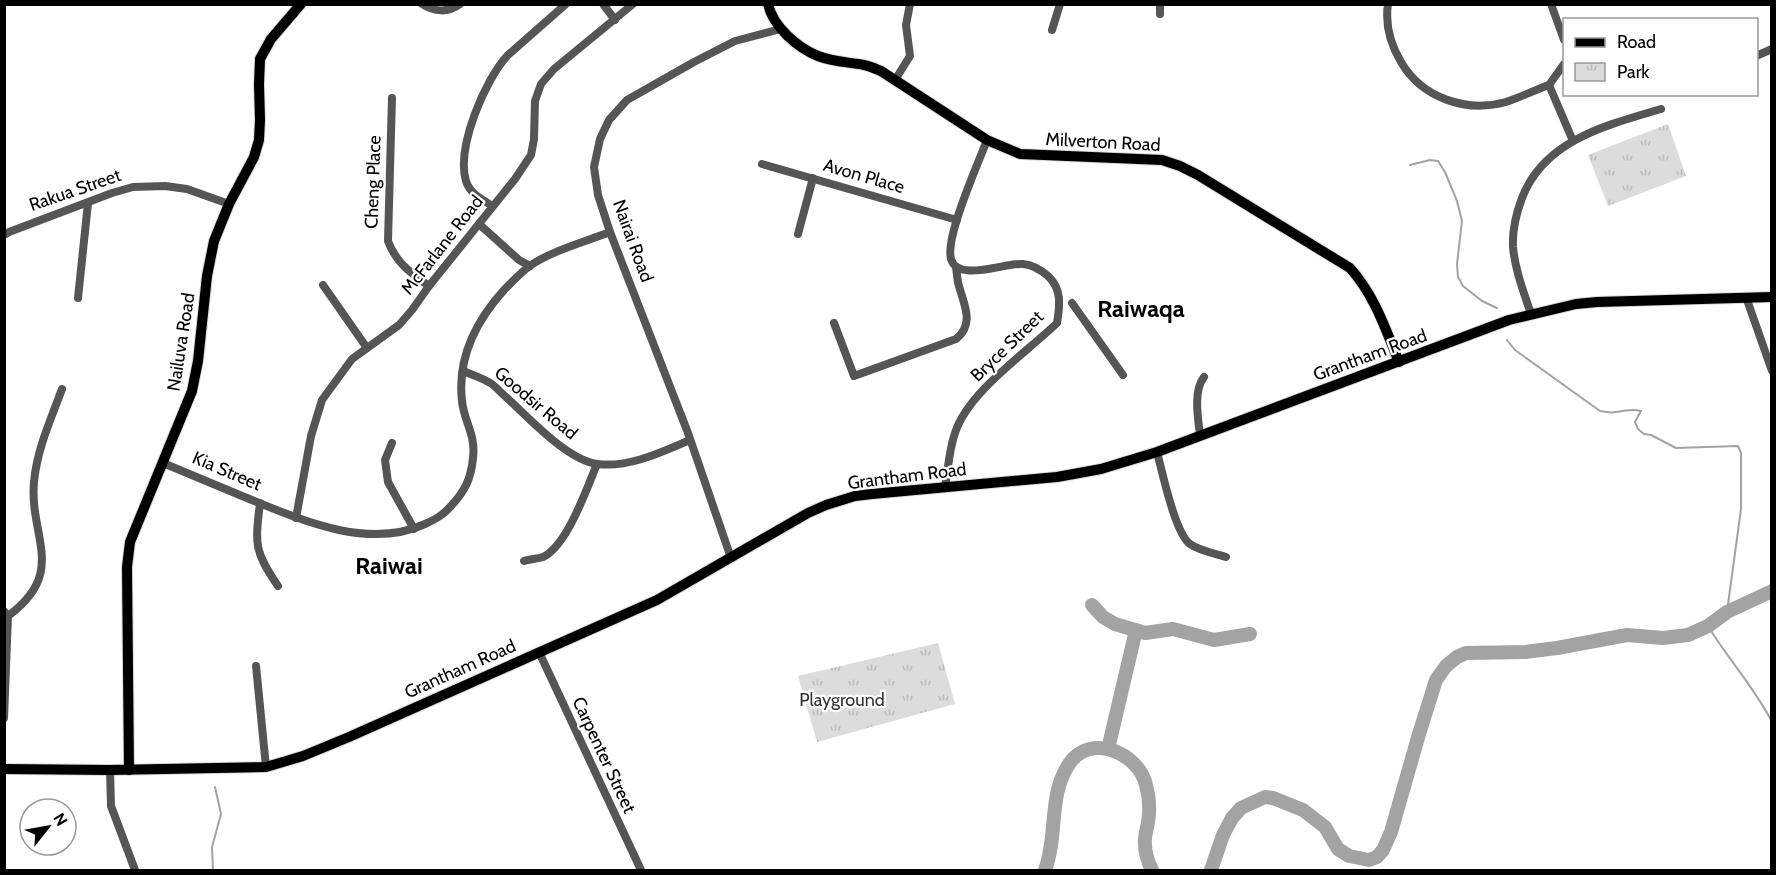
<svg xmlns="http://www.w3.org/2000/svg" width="1776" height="875" viewBox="0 0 1776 875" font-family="Cabin,sans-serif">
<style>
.park{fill:url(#park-tufts)}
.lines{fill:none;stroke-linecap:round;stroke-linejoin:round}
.stream{stroke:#a3a3a3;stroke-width:2}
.river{stroke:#a3a3a3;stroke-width:14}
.major-casing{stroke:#dbdbdb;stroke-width:12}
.minor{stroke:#555;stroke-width:8}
.major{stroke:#000;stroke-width:10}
.labels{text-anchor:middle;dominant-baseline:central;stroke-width:4.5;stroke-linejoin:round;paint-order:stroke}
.street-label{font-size:18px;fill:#000;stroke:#fff}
.park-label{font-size:18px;fill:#333;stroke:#fff}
.district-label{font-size:24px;font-weight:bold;fill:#000;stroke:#fff}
</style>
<defs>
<pattern id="park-tufts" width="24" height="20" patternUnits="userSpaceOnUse" patternTransform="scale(1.5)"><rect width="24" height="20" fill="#dcdcdc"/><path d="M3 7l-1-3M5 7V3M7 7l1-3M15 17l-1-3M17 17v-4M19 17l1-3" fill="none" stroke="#bbb"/></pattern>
</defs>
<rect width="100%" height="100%" fill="#fff"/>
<!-- park -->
<g class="park">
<path d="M1668 124 1686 176 1608 206 1588 155Z"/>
<path d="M938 643 955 704 817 742 798 676Z"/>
</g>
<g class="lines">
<!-- stream -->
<g class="stream">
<path d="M1410 165 1430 160 1438 161 1445 172 1457 201 1462 221 1457 264 1458 277 1463 286 1482 301 1497 308"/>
<path d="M1507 340 1515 350 1600 411C1605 412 1611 413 1616 412 1626 411 1631 408 1641 411L1635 422 1638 429 1644 434 1651 435 1676 448 1738 446 1741 453V509L1727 612"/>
<path d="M1708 626C1728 659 1754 687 1772 722"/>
<path d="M213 870 212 847 221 814 215 787"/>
</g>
<!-- river -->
<g class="river">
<path d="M1092 605 1103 617 1115 624 1145 633 1173 629 1214 640 1250 634"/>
<path d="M1108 749 1136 630"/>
<path d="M1045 870C1058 836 1048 795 1069 764 1090 732 1139 753 1146 785 1149 796 1150 811 1148 822 1147 829 1144 837 1145 844 1145 854 1148 862 1152 870"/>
<path d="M1211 870 1223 835 1232 818 1241 808 1265 797 1273 798 1303 810 1325 827 1338 849 1349 856 1369 860 1377 857 1383 850 1391 832 1419 734 1436 680 1446 666 1457 657 1466 653 1525 652 1557 648 1627 635 1663 638 1688 635 1708 626 1727 612 1772 591"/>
</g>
<defs>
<g id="major">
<path d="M768 4C773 27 798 48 818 56 833 62 849 62 864 65 870 66 876 69 881 71L987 140 1020 154 1162 160 1180 166 1198 175 1350 268C1375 296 1385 328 1399 362"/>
<path d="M4 769 110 770 266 767 303 756 349 737 657 600 808 513 826 505 855 496 872 494 1057 477 1101 469 1157 452 1509 320 1576 304 1597 302 1772 297"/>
<path d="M129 770 127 567 130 542 192 391 198 361 207 276 214 241 229 204 254 157 259 140 260 120 259 84 260 59 271 39 301 4"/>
</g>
</defs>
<!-- major casing -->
<use href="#major" class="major-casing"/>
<!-- minor -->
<g class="minor">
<path d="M422 4C434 12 448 13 460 4"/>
<path d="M603 4 615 20"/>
<path d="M1160 4V14"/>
<path d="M1388 4C1385 24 1391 45 1401 62 1422 98 1466 113 1506 102 1521 97 1535 90 1549 85"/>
<path d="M1551 4 1564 40"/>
<path d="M1052 30 1060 4"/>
<path d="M1756 56 1772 49"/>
<path d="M1564 64 1549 85 1573 141"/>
<path d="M895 80 910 56 906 25 910 4"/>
<path d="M392 98 388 241C396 263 411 273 429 286"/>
<path d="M762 164 957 220"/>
<path d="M492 206C482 199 470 194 466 181 456 148 485 79 508 55L566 4"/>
<path d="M479 224 519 260 530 266"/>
<path d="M798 234 813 178"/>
<path d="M4 235 9 232 112 193 133 187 165 186 187 189 229 204"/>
<path d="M323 285 367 348"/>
<path d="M1746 297 1772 371"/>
<path d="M78 298 88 203"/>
<path d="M1072 303 1123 375"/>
<path d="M1531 314C1524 293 1515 270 1513 247 1512 229 1516 214 1522 198 1544 140 1607 125 1661 109"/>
<path d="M834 323 854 376 956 339C975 324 964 305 959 286 957 280 957 273 956 267"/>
<path d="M463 371C473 375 483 378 492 384 497 388 501 393 506 397 528 417 567 460 597 464 629 468 662 452 690 440"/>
<path d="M1200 435C1198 418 1193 391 1204 377"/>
<path d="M392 443 385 460 388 482 414 529"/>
<path d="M1157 452C1162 471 1175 533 1190 544 1200 551 1214 553 1226 557"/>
<path d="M163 463C189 474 216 485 242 496 297 518 366 551 425 524 436 519 443 515 451 506 465 491 471 479 473 458 476 434 464 422 462 401 457 358 476 321 504 290 512 282 521 272 531 265 554 250 584 242 610 232"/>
<path d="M945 487C948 470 949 450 955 433 968 392 1026 353 1057 323 1060 305 1062 289 1048 276 1041 270 1033 265 1023 264 1006 262 958 283 951 259 945 237 978 164 987 140"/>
<path d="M260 503C255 544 254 551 278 586"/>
<path d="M296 518 311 436 322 400 352 359 399 325 412 310 429 286 515 179 531 155 534 139 535 101 541 84 554 69 633 4"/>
<path d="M731 558 688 433 610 232 598 195 594 167 600 139 609 120 627 100 694 62 735 41 781 29"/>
<path d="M524 561C530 559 537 559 543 557 567 546 587 488 597 464"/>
<path d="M4 611 8 616 4 718"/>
<path d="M8 616C68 572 29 537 34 482 37 449 51 419 62 389"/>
<path d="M539 652 641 870"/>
<path d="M256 666 266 767"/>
<path d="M110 770 111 806 135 870"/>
</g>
<!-- major -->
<use href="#major" class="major"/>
</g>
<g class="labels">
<!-- street labels -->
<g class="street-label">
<text transform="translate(1103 142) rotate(3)">Milverton Road</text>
<text transform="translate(864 176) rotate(16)">Avon Place</text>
<text transform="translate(373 182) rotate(-88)">Cheng Place</text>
<text transform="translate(75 190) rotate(-19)">Rakua Street</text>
<text transform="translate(633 241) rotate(70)">Nairai Road</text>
<text transform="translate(442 245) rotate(-52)">McFarlane Road</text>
<text transform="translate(181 342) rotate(-81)">Nailuva Road</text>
<text transform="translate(1007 346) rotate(-44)">Bryce Street</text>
<text transform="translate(1370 355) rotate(-20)">Grantham Road</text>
<text transform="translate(536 403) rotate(40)">Goodsir Road</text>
<text transform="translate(227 471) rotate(23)">Kia Street</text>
<text transform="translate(907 476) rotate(-7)">Grantham Road</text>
<text transform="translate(460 669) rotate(-24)">Grantham Road</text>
<text transform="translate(604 755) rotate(65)">Carpenter Street</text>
</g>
<!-- park labels -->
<g class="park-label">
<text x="842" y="700">Playground</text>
</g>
<!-- district labels -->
<g class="district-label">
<text x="1141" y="308">Raiwaqa</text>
<text x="389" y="565">Raiwai</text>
</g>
</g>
<!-- border -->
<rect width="1776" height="875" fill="none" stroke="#000000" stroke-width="12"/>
<!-- legend -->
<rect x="1563" y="18" width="195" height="78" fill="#ffffff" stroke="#999999" stroke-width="1.5"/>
<rect x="1575" y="38" width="30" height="9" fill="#000000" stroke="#999999" stroke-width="1.5"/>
<text x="1617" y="48" font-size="18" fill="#000000">Road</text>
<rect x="1575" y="63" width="30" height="18" fill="url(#park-tufts)" stroke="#999999" stroke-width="1.5"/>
<text x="1617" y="78" font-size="18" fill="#000000">Park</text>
<!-- north arrow -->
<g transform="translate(48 827) rotate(59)"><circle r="28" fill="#ffffff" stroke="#999999" stroke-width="1.5"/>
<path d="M0-4.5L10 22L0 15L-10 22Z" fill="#000000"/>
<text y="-9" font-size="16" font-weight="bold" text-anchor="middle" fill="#000000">N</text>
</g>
</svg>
